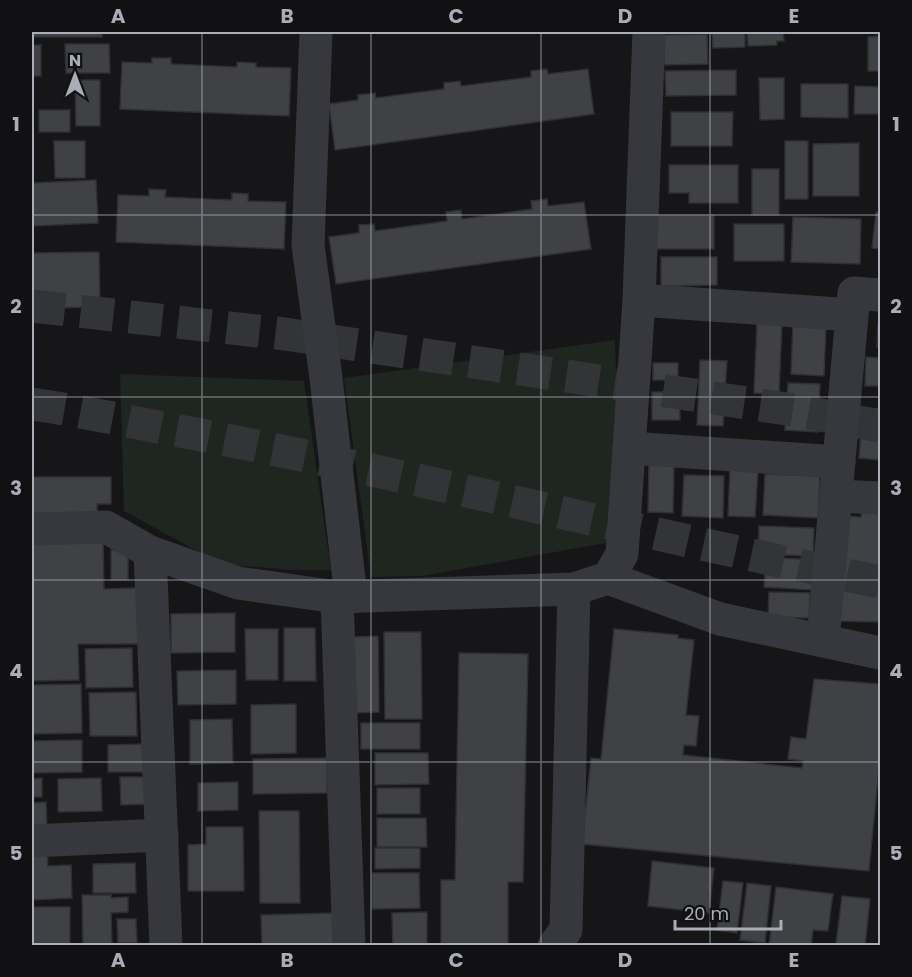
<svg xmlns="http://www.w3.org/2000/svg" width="912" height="977" viewBox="0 0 912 977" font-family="Poppins,sans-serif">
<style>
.green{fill:#1e261f}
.building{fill:#404145;stroke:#303034;stroke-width:1.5}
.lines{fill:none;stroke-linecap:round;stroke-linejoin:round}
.highway-tunnel{stroke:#333438;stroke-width:33;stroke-dasharray:33 16;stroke-linecap:butt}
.minor{stroke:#37383d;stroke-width:33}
.grid{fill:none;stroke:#a8adb8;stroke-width:1.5;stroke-opacity:0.55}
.neatline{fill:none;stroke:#a8adb8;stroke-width:2}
.grid-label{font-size:20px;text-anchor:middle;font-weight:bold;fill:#a8adb8}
</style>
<rect width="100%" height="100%" fill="#161618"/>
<!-- green -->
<g class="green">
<path d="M615 340 617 404 611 542 422 576 371 577 344 378Z"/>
<path d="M120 374 304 381 331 570H293L221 564 124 511Z"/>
</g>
<!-- building -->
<g class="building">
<rect x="32" y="32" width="70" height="5"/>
<path d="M712 32H745V47L713 48Z"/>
<path d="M747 32H783L784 41H777V45L748 46Z"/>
<path d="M707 34 708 64 664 65 663 35Z"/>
<path d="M880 36V71H868V37Z"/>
<path d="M65 44H109L110 73H66Z"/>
<rect x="32" y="45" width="9" height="31"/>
<path d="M152 58H171V64L237 67V62L256 63V67L291 68 289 116 120 109 122 62 152 63Z"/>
<path d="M547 69 548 74 588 69 594 114 335 150 329 104 358 100V95L375 93 376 98 444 89V83L460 81 461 86 531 77V71Z"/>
<path d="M736 70V95L666 96 665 71Z"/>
<path d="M759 78H784V119L760 120Z"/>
<path d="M75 80H100V126H76Z"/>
<path d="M801 84H848V118L801 117Z"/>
<path d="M855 86 880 87V114H854Z"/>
<rect x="39" y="110" width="31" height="22"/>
<path d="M671 112H733L732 146H671Z"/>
<path d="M54 141H85V178H55Z"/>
<rect x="785" y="141" width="23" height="58"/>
<path d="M859 143V196H813V144Z"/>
<path d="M669 165H738V203H689V193H669Z"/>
<rect x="752" y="169" width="27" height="46"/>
<path d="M96 180 98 223 32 226V183Z"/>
<path d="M149 189 166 190 165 197 232 200V193L248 194V201L286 202 284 249 116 242 118 195 149 196Z"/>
<path d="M547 199 548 206 584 202 591 249 336 284 329 237 359 233V225L374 224 375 231 447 221 446 212 461 210 462 219 532 209 531 201Z"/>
<path d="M876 212 880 213V249L872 248Z"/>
<rect x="654" y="215" width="60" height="34"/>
<path d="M793 217 861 219 860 264 791 262Z"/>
<rect x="734" y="224" width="50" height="37"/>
<path d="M99 252 100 307 32 308V253Z"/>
<path d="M661 257H717V285L661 286Z"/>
<path d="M757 323 782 324 779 394 754 393Z"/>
<path d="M878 323H880V347H877Z"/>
<path d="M793 324 826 326 824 376 791 374Z"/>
<path d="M866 357 880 358V386H865Z"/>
<path d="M700 360 727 361 723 426 697 425Z"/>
<rect x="653" y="363" width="25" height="17"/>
<path d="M788 383 820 384 818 432 785 430Z"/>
<path d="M652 392H679L680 420H652Z"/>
<path d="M863 408 880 409V460L859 458Z"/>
<path d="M649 464 674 465 673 513 648 512Z"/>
<path d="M730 469 758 471 755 517 728 516Z"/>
<path d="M765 474 820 476 818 518 763 515Z"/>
<path d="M684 475 724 476 723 518 682 516Z"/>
<path d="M32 477H111V504H97V514H32Z"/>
<path d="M862 510 880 511V622L839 621 843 516 861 517Z"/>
<path d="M759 526 814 528 813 556 758 554Z"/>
<path d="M103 541 104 589 138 588 139 644H78L79 680 32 681V542Z"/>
<rect x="111" y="550" width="17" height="30"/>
<path d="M766 557 814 560 813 590 764 587Z"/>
<path d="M769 592 810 593 809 618 768 617Z"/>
<path d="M235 613V652L171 653V614Z"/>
<path d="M284 628H315L316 681H284Z"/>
<path d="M245 629H278V680H246Z"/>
<path d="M614 629 678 635V638L694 640 686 715 699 716 696 746 684 745 683 755 802 768 803 761 788 759 791 737 806 739 814 679 880 684V757L869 871 582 844 591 758 601 759Z"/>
<path d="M384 632H421L422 719H385Z"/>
<path d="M378 636 379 712 354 713 353 637Z"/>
<path d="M132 648 133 687 86 688 85 649Z"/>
<path d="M459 653 528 654 523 882H508V946H441V880H455Z"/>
<path d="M236 670V704L178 705 177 671Z"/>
<path d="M81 684 82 733 32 734V685Z"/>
<path d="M136 692 137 736H90L89 693Z"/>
<path d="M296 704V753L251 754V705Z"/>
<path d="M232 719 233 763 190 764V720Z"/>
<rect x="361" y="723" width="59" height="26"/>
<path d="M82 740V772L32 773V741Z"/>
<path d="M146 744 147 772H108V745Z"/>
<path d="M375 753H428L429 784 375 785Z"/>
<path d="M327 758V793L253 794V759Z"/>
<path d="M120 777H149L150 804 121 805Z"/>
<path d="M42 778V797H32V779Z"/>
<path d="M101 778 102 811 58 812V779Z"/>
<path d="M238 782V810L198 811V783Z"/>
<rect x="377" y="788" width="43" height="26"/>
<path d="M46 802 47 830 32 831V803Z"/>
<path d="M259 811H299L300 903H260Z"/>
<path d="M377 818H426L427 847H377Z"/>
<path d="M206 827H243L244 891H188V845L206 844Z"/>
<path d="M375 848H420V868L375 869Z"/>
<path d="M47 851 48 866 71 865 72 898 32 900V852Z"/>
<path d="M652 861 714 868 709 913 648 906Z"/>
<path d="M135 863 136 893H93V864Z"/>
<path d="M372 873H419L420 908 372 909Z"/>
<path d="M723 881 743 883 737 933 717 930Z"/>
<path d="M747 883 771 886 765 943 740 940Z"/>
<path d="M776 887 833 894 828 931 813 930 811 946H769Z"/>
<path d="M82 895H111V898L128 897V912L111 913 112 945 83 946Z"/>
<path d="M842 896 870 899 865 946 836 944Z"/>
<rect x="32" y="907" width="38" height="39"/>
<path d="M427 912V946H393L392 913Z"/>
<path d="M335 913 336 946H262L261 915Z"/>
<path d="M117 919H136L137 943H118Z"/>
</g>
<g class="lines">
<!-- highway-tunnel -->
<g class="highway-tunnel">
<path d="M32 306 285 334 794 410 880 426"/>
<path d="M32 404C88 412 145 425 201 435 429 479 653 536 880 582"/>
</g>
<!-- minor -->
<g class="minor">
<path d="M316 32 308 245 326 378 351 597"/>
<path d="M639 300 852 315 823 640"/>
<path d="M852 315 854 293 880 295"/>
<path d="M629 448 839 462"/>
<path d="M836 496 880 498"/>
<path d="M32 529 106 527 150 552 238 583 337 597 574 589 608 578 720 619 880 653"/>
<path d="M150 552 166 946"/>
<path d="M608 578 622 554 639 300 649 32"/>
<path d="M337 597 349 946"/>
<path d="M32 841 162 835"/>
<path d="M554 946 566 930 574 589"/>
</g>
</g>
<!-- grid -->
<path class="grid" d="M202 32V946M371 32V946M541 32V946M710 32V946M32 215H880M32 397H880M32 580H880M32 762H880"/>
<!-- border -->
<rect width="912" height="977" fill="none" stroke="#111113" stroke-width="66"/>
<!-- north arrow -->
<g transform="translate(75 75)" stroke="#111113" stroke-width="4.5" paint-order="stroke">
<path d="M0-4.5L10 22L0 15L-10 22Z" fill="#a8adb8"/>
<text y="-9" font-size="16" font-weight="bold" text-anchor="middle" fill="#a8adb8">N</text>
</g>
<!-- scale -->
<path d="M675 920v9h106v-9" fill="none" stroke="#a8adb8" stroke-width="3"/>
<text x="684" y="920" font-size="18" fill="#a8adb8" stroke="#111113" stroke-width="4.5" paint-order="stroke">20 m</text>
<rect x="33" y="33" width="846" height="911" class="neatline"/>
<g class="grid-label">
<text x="118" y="23">A</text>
<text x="287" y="23">B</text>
<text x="456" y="23">C</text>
<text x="625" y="23">D</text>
<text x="794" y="23">E</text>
<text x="16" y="131">1</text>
<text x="896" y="131">1</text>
<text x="16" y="313">2</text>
<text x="896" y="313">2</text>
<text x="16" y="495">3</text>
<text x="896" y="495">3</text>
<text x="16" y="678">4</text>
<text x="896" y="678">4</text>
<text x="16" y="860">5</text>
<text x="896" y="860">5</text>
<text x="118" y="967">A</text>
<text x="287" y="967">B</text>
<text x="456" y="967">C</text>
<text x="625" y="967">D</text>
<text x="794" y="967">E</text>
</g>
</svg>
